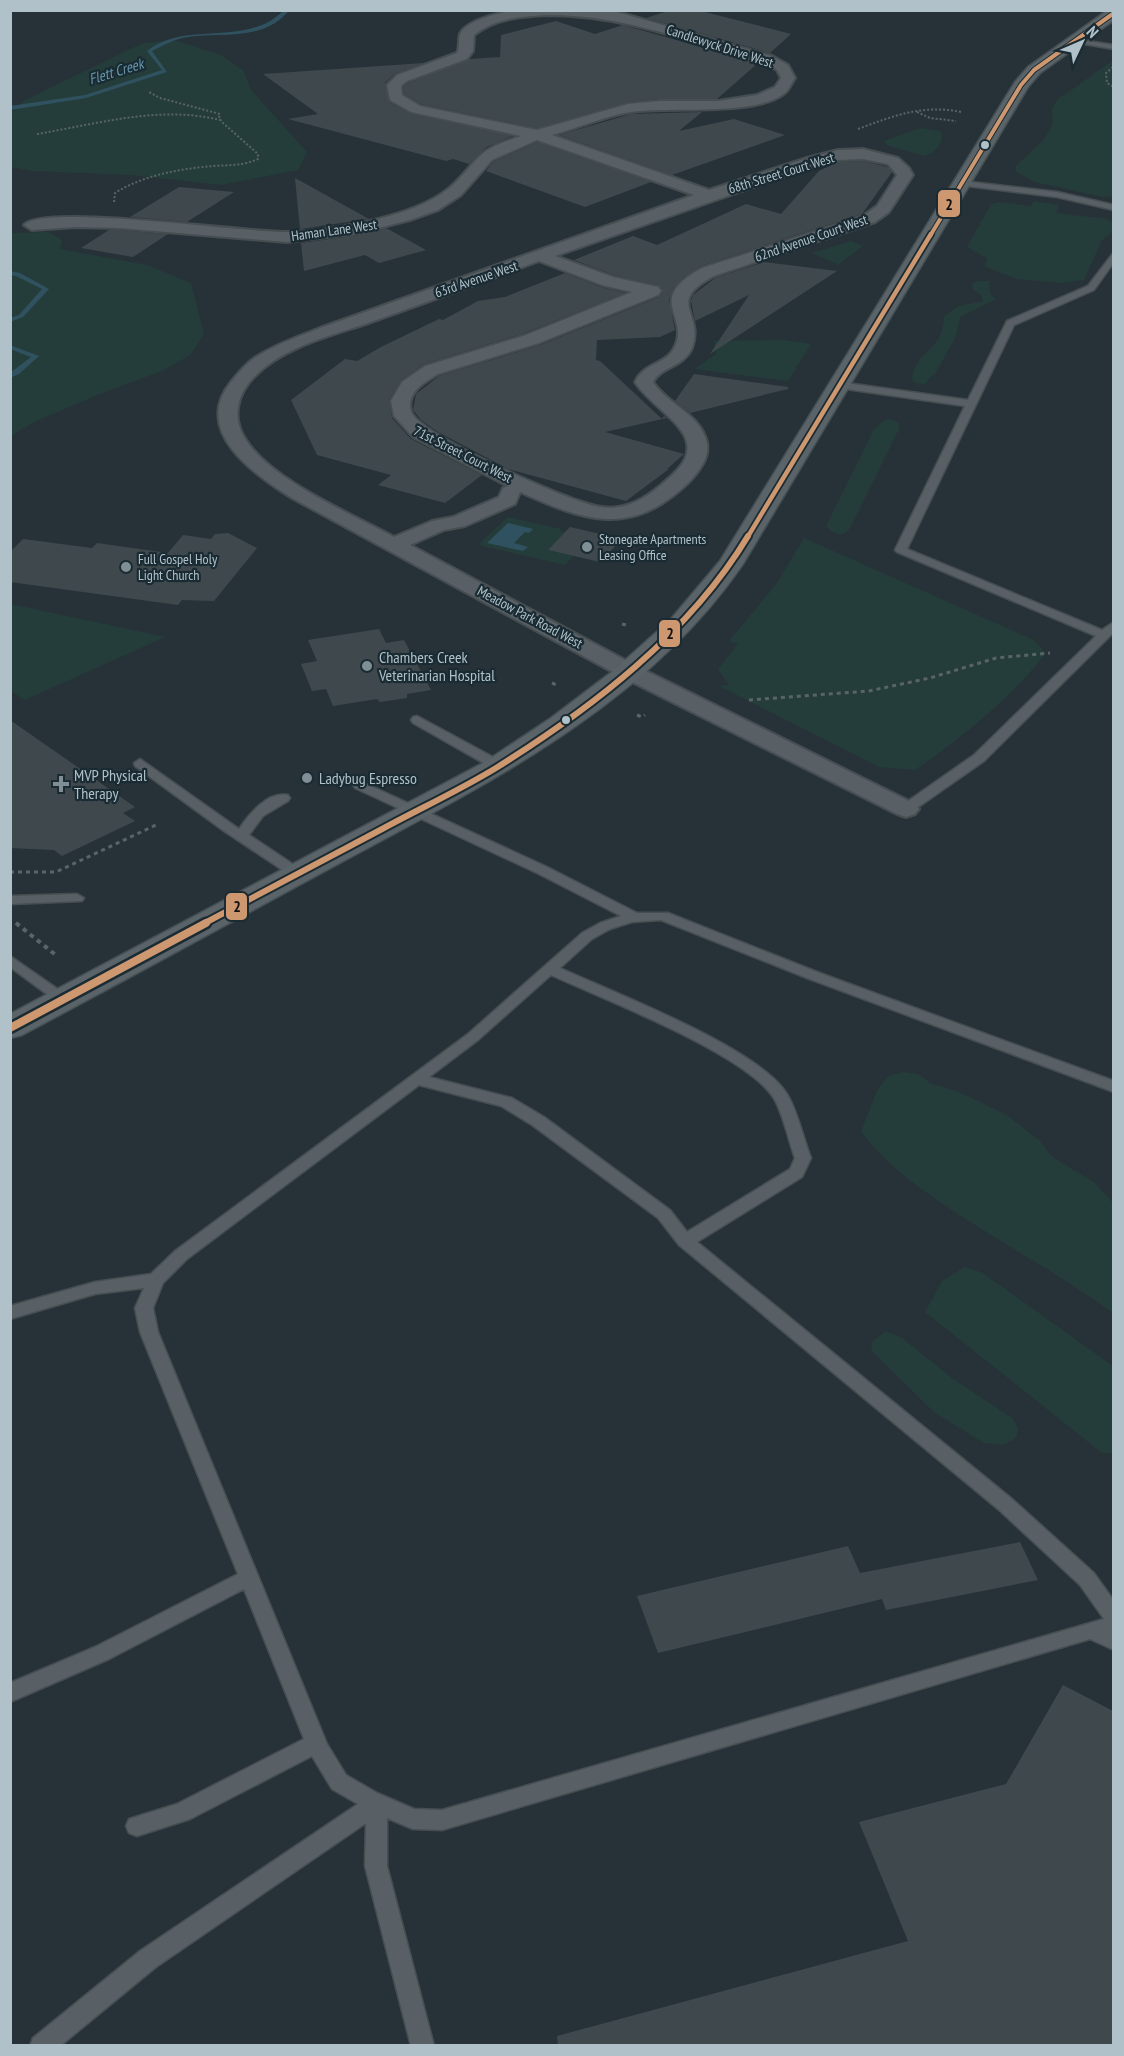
<svg xmlns="http://www.w3.org/2000/svg" width="1124" height="2056" viewBox="0 0 1124 2056" font-family="'PT Sans Narrow',sans-serif">
<style>
.green{fill:#243d3a}
.water{fill:#305260}
.lines{fill:none;stroke-linecap:round;stroke-linejoin:round}
.stream{fill:#305260;fill-rule:evenodd}
.building{fill:#3f494d}
.lane-casing{stroke:#464e52;stroke-width:3}
.street-casing{stroke:#464e52;stroke-width:4}
.primary-casing{stroke:#444f54;stroke-width:3}
.path-far2{stroke:#5a6468;stroke-width:2;stroke-dasharray:2 2;stroke-linecap:butt}
.path-far1{stroke:#5a6468;stroke-width:3;stroke-dasharray:4 4;stroke-linecap:butt}
.path{stroke:#5a6468;stroke-width:4;stroke-dasharray:4.5 4.5;stroke-linecap:butt}
.lane{fill:#586065;fill-rule:evenodd}
.street{fill:#586065;fill-rule:evenodd}
.primary{fill:#5a6367;fill-rule:evenodd}
.bus-1-far3-casing{stroke:#1a2b33;stroke-width:6}
.bus-1-far2-casing{stroke:#1a2b33;stroke-width:8}
.bus-1-far1-casing{stroke:#1a2b33;stroke-width:10}
.bus-1-casing{stroke:#1a2b33;stroke-width:13}
.bus-1-far3{stroke:#cd976f;stroke-width:4}
.bus-1-far2{stroke:#cd976f;stroke-width:4.5}
.bus-1-far1{stroke:#cd976f;stroke-width:6}
.bus-1{stroke:#cd976f;stroke-width:8}
.bus-dot{fill:#b0c1c9;stroke:#1a2b33;stroke-width:2}
.poi-dot{fill:#808f96;stroke:#1a2b33;stroke-width:2}
.labels{text-anchor:middle;dominant-baseline:central;stroke-width:4.5;stroke-linejoin:round;paint-order:stroke}
.far-street-label{font-size:14px;fill:#b0c1c9;stroke:#1a2b33}
.far-poi-label{font-size:14px;fill:#b0c1c9;stroke:#1a2b33;text-anchor:start}
.far-water-label{font-size:15px;font-style:italic;fill:#6697ac;stroke:#1a2b33}
.poi-label{font-size:16px;fill:#b0c1c9;stroke:#1a2b33;text-anchor:start}
.line-badge{stroke:#1a2b33;stroke-width:2}
.pale-badge-label{font-size:16px;text-anchor:middle;font-weight:bold;fill:#111}
</style>
<rect width="100%" height="100%" fill="#273238"/>
<!-- green -->
<g class="green">
<path d="M174 40 221 55 243 70 251 90 307 152 298 170 221 185 132 175 33 171 11 167V112L25 100 143 43Z"/>
<path d="M1113 60V196L1103 197 1035 182 1016 172 1015 167C1029 152 1060 133 1051 110L1059 97 1066 94Z"/>
<path d="M920 128 941 131C944 143 936 153 924 156L886 145 884 141Z"/>
<path d="M1034 201 1059 205 1056 213 1106 219 1113 223V232L1102 240 1084 280 1060 283 1017 279 984 266 988 259 967 247 991 204 1001 202 1031 206Z"/>
<path d="M49 232 62 240 60 249 147 265 191 283 204 334 190 355 162 371 102 393 34 422 11 436V233Z"/>
<path d="M851 241 863 246 838 265 812 253Z"/>
<path d="M977 281H989L990 293 996 299 960 317 956 336 935 374 930 377 926 384 915 383 912 379C915 349 944 352 944 316L959 306 983 301 981 295 973 290 972 284Z"/>
<path d="M784 340 811 344 788 381 694 369 716 354 714 341Z"/>
<path d="M890 419 899 423V429L851 526C845 538 834 536 826 526L874 429 885 420Z"/>
<path d="M508 517 561 529 560 531 566 532 548 550 574 556 565 565 478 545Z"/>
<path d="M804 538 1034 640 1046 653C1010 699 963 737 915 770L879 767 719 686 729 685 718 669 738 644 729 641 777 583Z"/>
<path d="M10 604H11L165 637 25 700 11 691Z"/>
<path d="M903 1072 918 1074 932 1084 957 1091 1007 1115 1040 1141 1051 1156 1095 1183 1113 1203V1313C1064 1277 1010 1248 958 1214 922 1190 886 1166 861 1131L877 1091 888 1076Z"/>
<path d="M965 1267 983 1273 1113 1366V1453H1102L925 1312 942 1281Z"/>
<path d="M886 1331 902 1338 952 1378 1012 1418 1018 1428 1016 1438 1003 1445 984 1443 934 1412 871 1350 873 1341Z"/>
</g>
<!-- water -->
<path class="water" d="M508 523 533 529 529 533 525 532 514 543 528 547 523 551 487 543Z"/>
<g class="lines">
<!-- stream -->
<g class="stream">
<path d="M284 10H290C285 15 281 19 275 23 248 40 213 32 182 38 171 41 162 46 152 51L167 72 86 98 10 110V106L85 95 162 70 147 51C179 26 219 39 256 27 267 24 276 18 284 10Z"/>
<path d="M10 271 20 273 49 289 23 317 10 322V318L19 315 42 289 16 276 10 275Z"/>
<path d="M10 345 39 356 19 374 10 378V373L31 357 10 349Z"/>
</g>
</g>
<!-- building -->
<g class="building">
<path d="M671 10H697L791 34 770 53 646 18Z"/>
<path d="M556 21 595 34 623 25 630 27 758 63 717 99H659L628 102 537 128 421 104 404 94 403 87 408 83 470 59 500 57 501 35Z"/>
<path d="M424 63 396 73 385 83 389 102 411 114 513 136 487 147 469 164 453 159 446 161 288 119 318 114 263 74Z"/>
<path d="M702 112 679 131 734 119 785 135 672 175 559 135 631 114Z"/>
<path d="M537 142 651 182 585 207 486 171 493 162Z"/>
<path d="M863 161 888 167 892 172 862 214 701 266 683 278 673 289 669 300 675 330 660 337 597 340 596 360 600 361 662 419 664 416 667 418 605 432 684 454 667 469H669L626 501 508 469 438 432 421 420 413 410 416 394 439 376 540 345 659 297 663 292 658 285 614 275 574 260 633 236 657 245 746 204 781 214 819 171 838 162Z"/>
<path d="M295 178 369 219 300 229Z"/>
<path d="M179 187 234 192 187 222 130 217Z"/>
<path d="M386 228 426 250 379 263 365 255 304 271 301 243 359 235Z"/>
<path d="M109 230H119L168 234 133 257 81 248Z"/>
<path d="M764 262 837 271 710 354 749 295 695 321 691 301 693 295 715 278Z"/>
<path d="M565 273 601 287 625 293 525 333 424 364 401 380 389 400 392 418 411 439 482 475 445 503 378 485 391 475 317 455 291 400 345 359 357 361 381 347 439 319 443 320 478 301 505 297Z"/>
<path d="M694 374 788 387V389L690 413 675 401Z"/>
<path d="M570 527 622 539 600 562 548 550Z"/>
<path d="M228 533 257 548 214 601 182 600 178 605 10 582V552L23 539 92 548 97 543 168 553 183 535 211 539 215 534Z"/>
<path d="M379 629 386 643 404 640 431 690 407 694V698L380 702 377 699 333 706 326 689 312 691 301 664 317 661 308 640Z"/>
<path d="M10 720 135 807 123 813 135 821 62 856 54 850 10 848Z"/>
<path d="M1020 1542 1038 1580 886 1610 882 1599 658 1653 637 1596 848 1546 860 1573Z"/>
<path d="M1063 1685 1113 1711V2046H558L557 2036 908 1941 859 1822 1006 1784Z"/>
</g>
<g class="lines">
<defs>
<g id="lane">
<path d="M1074 39 1114 45V49L1072 42Z"/>
<path d="M962 181 1057 192 1114 205V210L1057 197 959 185V181Z"/>
<path d="M1114 252V262L1094 290 1014 325 907 549 1102 630 1114 622V632L984 761 911 812H901L899 809 901 806 974 755 1096 636 897 552 895 550 965 406 839 388 834 385 839 382 968 400 1007 321 1088 286Z"/>
<path d="M417 716 504 763 505 766 504 769H494L413 723 411 720 413 717Z"/>
<path d="M140 759 239 829C249 814 268 791 288 795L290 798 288 801 263 816 249 835 303 871 305 874 303 877H293L224 831 135 766 134 763Z"/>
<path d="M360 781 547 867 637 913H668L817 972 1114 1081V1092L807 978 661 920 632 922 610 929 592 939 560 968C612 992 759 1048 787 1094 798 1112 803 1138 811 1158L802 1177 697 1242 1012 1499 1094 1573 1114 1601V1650L1090 1639 442 1830 413 1829 387 1818V1866L434 2046H411L365 1866 366 1823 156 1967 60 2046H30L33 2038 140 1951 358 1804 332 1789 312 1756 190 1819 137 1836 129 1833 126 1826 129 1819 177 1804 304 1739 244 1589 109 1659 10 1702V1683L95 1647 238 1574 140 1332 135 1308 144 1288 95 1294 10 1319V1306L95 1282 151 1274 175 1251 468 1034 582 933 600 923 621 916 537 873 355 788 353 785ZM551 975C603 999 744 1053 773 1097 782 1110 789 1142 795 1158L790 1169 687 1232 670 1210 544 1117 512 1098 429 1077 478 1040ZM419 1085 501 1106 532 1125 658 1218 679 1245 998 1509 1080 1585 1104 1619 442 1810 414 1809 377 1793 346 1775 327 1744 158 1332 153 1308 163 1283 187 1259Z"/>
<path d="M77 894 84 898 82 901 10 904V896Z"/>
<path d="M10 956 69 997 71 1000 69 1003H59L10 967Z"/>
</g>
<path id="street" d="M513 10 617 12 772 56 788 65 795 78C792 82 789 90 785 93 756 117 669 106 631 112 605 116 578 128 552 135L709 190 807 158 838 150 863 149 898 158 909 168 913 175 889 212 875 222 714 276C664 303 705 312 692 348 684 367 662 366 653 382 668 405 701 414 707 443 710 458 698 473 688 483 630 538 585 521 520 492L515 504 465 526 444 530 410 545 638 667 915 804 919 809 915 814 906 817 897 814 622 677 292 498C255 475 191 431 231 382 240 371 248 361 261 354 279 343 300 336 320 328L694 195 537 140 492 160 461 195 438 210 410 220 359 233 287 242 119 228 75 227 32 230 24 225C41 203 249 233 287 232 331 231 414 217 448 189 460 180 469 166 480 156 490 146 507 141 521 136L411 112 390 100 387 85 397 75 457 53C460 47 458 40 460 34 466 20 500 13 513 10ZM549 15C623 15 692 42 762 62L777 70 781 78 775 87 757 95 718 101H659L628 104 537 130 420 106 402 95 401 86 407 81 467 59 473 51 474 35C495 18 523 16 549 15ZM863 159 888 164 897 175 877 206 863 216 702 268C642 301 693 316 673 350 665 364 644 363 635 382 648 403 684 423 687 443 690 458 679 469 669 478 656 490 637 505 618 507 606 509 593 506 582 502 555 494 417 434 411 411 406 392 425 382 438 374L539 343 658 295 661 291 658 287 613 277 555 256 816 165 838 160ZM539 261 602 285 632 292 526 335 425 366 402 382 391 401 394 416 413 437 508 486 503 488 499 497 453 517 432 521 394 537C352 514 272 481 246 440 231 418 237 393 256 375 285 346 334 335 371 322 427 302 483 282 539 261Z"/>
<path id="primary" d="M1108 10H1114V20L1040 73 1028 87 743 564C645 707 484 785 336 865 231 922 127 979 22 1035L10 1038V1014L485 762 551 718 613 671 671 619 720 561 1015 82 1028 67Z"/>
</defs>
<!-- lane casing -->
<use href="#lane" class="lane-casing"/>
<!-- street casing -->
<use href="#street" class="street-casing"/>
<!-- primary casing -->
<use href="#primary" class="primary-casing"/>
<!-- path-far2 -->
<g class="path-far2">
<path d="M1113 67 1106 73 1107 83 1114 87"/>
<path d="M917 112 930 118 956 121"/>
<path d="M858 129C893 116 923 104 961 112"/>
<path d="M37 134C97 124 160 105 220 120"/>
<path d="M114 202 115 193C144 175 179 169 213 166 228 165 243 166 258 159V154L223 123 219 118 220 114 160 98 149 92"/>
</g>
<!-- path-far1 -->
<g class="path-far1">
<path d="M622 624 626 625"/>
<path d="M552 683 559 686"/>
<path d="M749 700 869 691 930 678 996 658 1050 653"/>
<path d="M637 715 642 717 645 715"/>
<path d="M10 872H56L156 825"/>
<path d="M16 923 18 924"/>
</g>
<!-- path -->
<path class="path" d="M16 923 57 956"/>
<!-- lane -->
<use href="#lane" class="lane"/>
<!-- street -->
<use href="#street" class="street"/>
<!-- primary -->
<use href="#primary" class="primary"/>
<defs>
<path id="bus-1-far3" d="M930 236 1021 85 1034 70 1114 13"/>
<path id="bus-1-far2" d="M747 538 931 234"/>
<path id="bus-1-far1" d="M203 924C263 892 323 860 384 828 421 808 460 790 496 768 592 708 689 634 748 536"/>
<path id="bus-1" d="M10 1028 206 923"/>
</defs>
<!-- bus-1-far3 casing -->
<use href="#bus-1-far3" class="bus-1-far3-casing"/>
<!-- bus-1-far2 casing -->
<use href="#bus-1-far2" class="bus-1-far2-casing"/>
<!-- bus-1-far1 casing -->
<use href="#bus-1-far1" class="bus-1-far1-casing"/>
<!-- bus-1 casing -->
<use href="#bus-1" class="bus-1-casing"/>
<!-- bus-1-far3 -->
<use href="#bus-1-far3" class="bus-1-far3"/>
<!-- bus-1-far2 -->
<use href="#bus-1-far2" class="bus-1-far2"/>
<!-- bus-1-far1 -->
<use href="#bus-1-far1" class="bus-1-far1"/>
<!-- bus-1 -->
<use href="#bus-1" class="bus-1"/>
</g>
<!-- markers -->
<g class="bus-dot">
<circle cx="985" cy="145" r="5"/>
<circle cx="566" cy="720" r="5"/>
</g>
<g class="poi-dot">
<circle cx="587" cy="547" r="6"/>
<circle cx="126" cy="567" r="6"/>
<circle cx="367" cy="666" r="6"/>
<circle cx="307" cy="778" r="6"/>
<path d="M58 775h6v6h6v6h-6v6h-6v-6h-6v-6h6z"/>
</g>
<g class="labels">
<!-- far-street labels -->
<g class="far-street-label">
<text transform="translate(720 46) rotate(18)">Candlewyck Drive West</text>
<text transform="translate(781 173) rotate(-17)">68th Street Court West</text>
<text transform="translate(334 230) rotate(-8)">Haman Lane West</text>
<text transform="translate(811 238) rotate(-19)">62nd Avenue Court West</text>
<text transform="translate(476 279) rotate(-19)">63rd Avenue West</text>
<text transform="translate(463 454) rotate(27)">71st Street Court West</text>
<text transform="translate(530 617) rotate(28)">Meadow Park Road West</text>
</g>
<!-- far-poi labels -->
<g class="far-poi-label">
<text x="599" y="539">Stonegate Apartments<tspan x="599" dy="16">Leasing Office</tspan></text>
<text x="138" y="559">Full Gospel Holy<tspan x="138" dy="16">Light Church</tspan></text>
</g>
<!-- far-water labels -->
<g class="far-water-label">
<text transform="translate(116 71) rotate(-17)">Flett Creek</text>
</g>
<!-- poi labels -->
<g class="poi-label">
<text x="379" y="657">Chambers Creek<tspan x="379" dy="18">Veterinarian Hospital</tspan></text>
<text x="74" y="775">MVP Physical<tspan x="74" dy="18">Therapy</tspan></text>
<text x="319" y="778">Ladybug Espresso</text>
</g>
</g>
<g class="line-badge">
<rect x="937" y="189" width="24" height="29" rx="6" fill="#cd976f"/>
<rect x="658" y="619" width="23" height="29" rx="6" fill="#cd976f"/>
<rect x="225" y="892" width="23" height="29" rx="6" fill="#cd976f"/>
</g>
<g class="pale-badge-label">
<text x="949" y="210">2</text>
<text x="670" y="639">2</text>
<text x="237" y="912">2</text>
</g>
<!-- border -->
<rect width="1124" height="2056" fill="none" stroke="#b0c1c9" stroke-width="24"/>
<!-- north arrow -->
<g transform="translate(1082 42) rotate(46)" stroke="#1a2b33" stroke-width="4.5" paint-order="stroke">
<path d="M0-4.5L10 22L0 15L-10 22Z" fill="#b0c1c9"/>
<text y="-9" font-size="16" font-weight="bold" text-anchor="middle" fill="#b0c1c9">N</text>
</g>
</svg>
